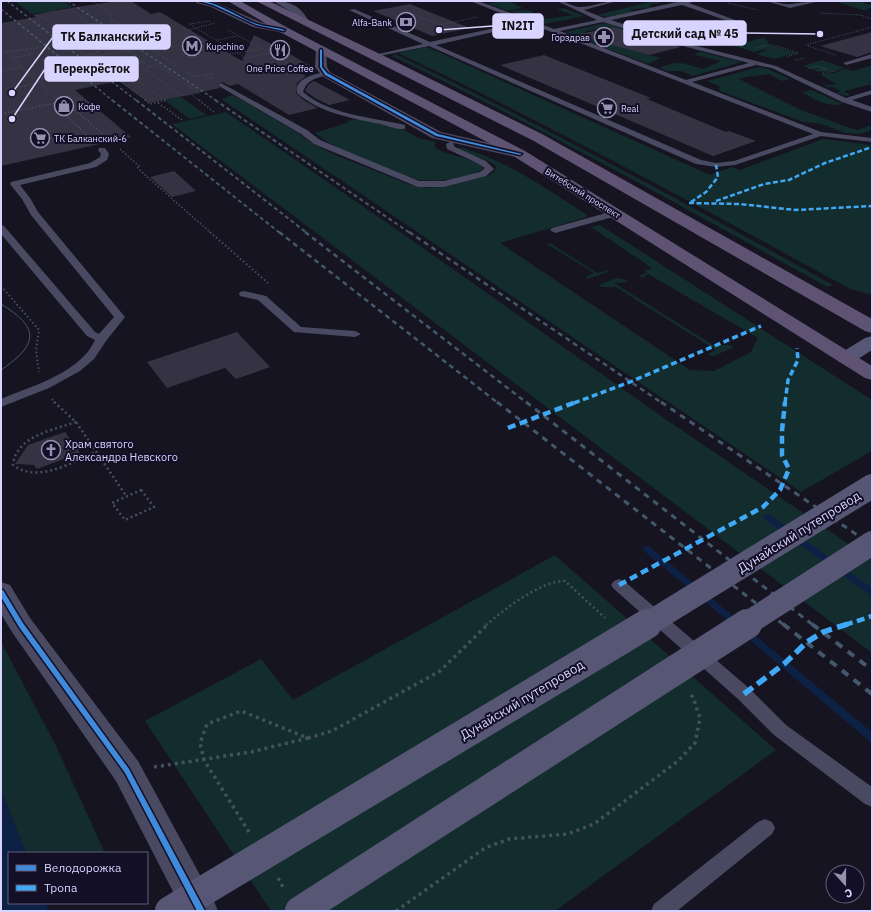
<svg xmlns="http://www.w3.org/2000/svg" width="873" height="912" viewBox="0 0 873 912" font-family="'IBM Plex Sans',sans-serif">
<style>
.green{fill:#132c2d}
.water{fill:#0d2144}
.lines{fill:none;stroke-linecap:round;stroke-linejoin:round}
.stream{fill:#0d2144;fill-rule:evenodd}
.building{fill:#343243}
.path-far4{stroke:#44505f;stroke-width:1;stroke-dasharray:1 1.5;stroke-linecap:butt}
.path-far3{stroke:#44505f;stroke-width:1.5;stroke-dasharray:1.5 2;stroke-linecap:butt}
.path-far2{stroke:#44505f;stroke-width:2;stroke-dasharray:1.5 2.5;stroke-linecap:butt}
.path-far1{stroke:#44505f;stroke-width:2.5;stroke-dasharray:2 3;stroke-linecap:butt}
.path{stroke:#44505f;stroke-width:3.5;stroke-dasharray:3 4;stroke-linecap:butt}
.lane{fill:#4a4962;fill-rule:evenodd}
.street{fill:#4a4962;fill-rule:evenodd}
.secondary{fill:#575674;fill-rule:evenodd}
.primary{fill:#5e5373;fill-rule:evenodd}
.tram{stroke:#43596b;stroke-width:1}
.rail-far4{stroke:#43596b;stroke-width:1.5;stroke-dasharray:3 2.5;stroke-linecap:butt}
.rail-far3{stroke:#43596b;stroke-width:2;stroke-dasharray:4 3;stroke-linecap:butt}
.rail-far2{stroke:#43596b;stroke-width:2.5;stroke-dasharray:5 4;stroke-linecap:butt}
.rail-far1{stroke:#43596b;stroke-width:3;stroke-dasharray:6 5.5;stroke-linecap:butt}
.rail{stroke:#43596b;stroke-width:4;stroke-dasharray:8 7;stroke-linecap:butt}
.secondary-bridge-far1{stroke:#575674;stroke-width:24}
.secondary-bridge{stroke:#575674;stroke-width:30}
.quiet-far3{stroke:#3fa9f5;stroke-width:2.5;stroke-dasharray:5 2.5;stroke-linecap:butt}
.quiet-far2{stroke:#3fa9f5;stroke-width:3.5;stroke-dasharray:6 3.5;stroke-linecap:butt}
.quiet-far1{stroke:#3fa9f5;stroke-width:4.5;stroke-dasharray:8 4.5;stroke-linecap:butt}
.quiet{stroke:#3fa9f5;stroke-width:5.5;stroke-dasharray:11 5.5;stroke-linecap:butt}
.cycleway-casing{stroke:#130f26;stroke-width:3}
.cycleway{fill:#408adc;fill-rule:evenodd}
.labels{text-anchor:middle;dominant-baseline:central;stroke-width:4;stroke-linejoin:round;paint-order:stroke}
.far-poi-label{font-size:9px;fill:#d9d4ff;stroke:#130f26;text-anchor:start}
.far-street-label{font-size:9px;fill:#d9d4ff;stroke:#130f26}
.poi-label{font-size:11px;fill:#d9d4ff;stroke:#130f26;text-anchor:start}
.near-street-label{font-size:13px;fill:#d9d4ff;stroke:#130f26}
.leader{fill:none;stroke:#d9d4ff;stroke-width:1.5}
.callout-dot{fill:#d9d4ff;stroke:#130f26;stroke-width:1.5}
.callout{fill:#d9d4ff;stroke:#d9d4ff;stroke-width:1.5}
.callout-label{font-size:12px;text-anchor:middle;font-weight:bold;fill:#111}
</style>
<rect width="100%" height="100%" fill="#161421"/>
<!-- green -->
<g class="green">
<path d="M14 1H64L73 7 55 10 58 13 48 14 45 12 32 14Z"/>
<path d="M500 1 511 2 523 8 508 11 489 4Z"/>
<path d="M654 1H682L673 3 667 1 649 5 652 8C645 9 638 8 630 10L634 12 608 17 597 15Z"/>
<path d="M843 1H858L872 5V8L865 10 872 13 837 2Z"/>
<path d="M564 8 584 16 544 24 509 11 528 10 546 19 573 15 556 9Z"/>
<path d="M65 13 206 115 190 119 50 15Z"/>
<path d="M605 23 625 29 619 31 609 27 587 31 585 33 594 36 582 39 565 32Z"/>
<path d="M596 37 645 54 661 58 648 64 584 40Z"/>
<path d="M765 37 768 43 777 46 754 52 734 46Z"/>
<path d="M425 47 432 49 710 175 732 167 740 170 823 139 872 145V295L850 289C701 207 552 126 398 53Z"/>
<path d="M777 47 796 53 774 59 756 54Z"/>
<path d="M699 52H701L742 62 693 76 681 71H667L659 68C681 59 683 64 703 69L721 61 695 55Z"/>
<path d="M395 54C544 126 689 205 833 285L827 287C684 207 540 127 392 56Z"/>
<path d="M822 60 845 68C825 74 822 73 803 66Z"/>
<path d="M872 65V82L870 83 872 84V86L868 85 844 91 850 95 847 96 836 93 841 91 833 87H827L822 83 817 82H820L827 85 837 84 819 74 834 73 844 69 853 71Z"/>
<path d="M759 67 768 69 790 79 782 81 769 74 747 77 739 79 801 110 847 127 857 130 872 125V130L860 134 845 133 822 124 803 122 720 91 719 86 707 81Z"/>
<path d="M812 90 843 104C828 108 814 99 802 92Z"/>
<path d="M233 95 295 131 310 142 333 154 411 185 430 188 448 186 489 175 495 171 496 166C485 157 471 156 458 149V147C505 159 545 188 586 214L587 217 500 243 690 370 714 371 751 352 758 338 648 274 643 278 638 276 647 273 644 271 652 268 591 227 600 225 872 400V451L801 492 221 99Z"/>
<path d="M226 112 406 236 664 418 872 560V653L172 124Z"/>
<path d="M360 119 404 130 418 138 436 142 434 146C446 158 472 155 483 168 473 180 430 183 415 179 384 167 340 154 315 133L349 122 347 121Z"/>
<path d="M550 243 597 273 609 270 608 272 587 279 585 277 594 273 547 244Z"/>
<path d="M617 278 623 279 629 282 614 283 713 345H732V348L714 356 709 355 708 354 716 350 616 287H600L601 284Z"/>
<path d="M555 555 776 750 555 911H271L145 721 261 659 293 700Z"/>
<path d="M1 642 55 744 105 853H26L1 790Z"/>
</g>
<!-- water -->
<path class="water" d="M1 790 26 853H9V903H46L49 911H1Z"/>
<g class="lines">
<!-- stream -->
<g class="stream">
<path d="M767 514 770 515 872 588V595L869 594 764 519 763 517 764 515Z"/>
<path d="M647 546 650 547 739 621 740 623 739 625 736 626 733 625 644 551 643 549 644 547Z"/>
<path d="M747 630 750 631 872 732V742L869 741 744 635 743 633 744 631Z"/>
</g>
</g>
<!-- building -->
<g class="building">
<path d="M117 1H131L151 14 160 12 242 61 254 35 285 51 310 66 293 69 306 76 297 83 296 93 305 101 318 108 289 115 238 84 230 86 222 82 218 84 220 88 149 103 119 81 75 90 131 137 1 166V23L36 17 33 15 58 10Z"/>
<path d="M410 4 437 15 470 28 432 36 373 11Z"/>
<path d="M640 20 676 32 662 35 626 23Z"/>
<path d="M613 27 671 44 681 47 649 55 575 35Z"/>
<path d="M872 32V52L857 57 820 46Z"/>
<path d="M544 55 651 98 647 99 726 132 729 131 756 141 713 156 500 65Z"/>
<path d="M314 81 350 100 329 105 315 98 305 91 308 85Z"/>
<path d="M174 171 196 191 172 197 150 177Z"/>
<path d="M237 332 270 367 236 379 225 368 167 388 147 362Z"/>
<path d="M65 432 80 453 37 469 34 465 15 464 28 445Z"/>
</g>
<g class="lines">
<!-- path-far4 -->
<g class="path-far4">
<path d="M92 1 111 13V18L125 28 124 32 194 77 205 75"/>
<path d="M728 3 758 10"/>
<path d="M73 11 90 24"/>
<path d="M411 13 440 25 477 17"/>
<path d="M821 13 860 15 872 19"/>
<path d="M42 16 59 30"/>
<path d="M210 21 189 24 246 58 269 53"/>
<path d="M97 23 131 46 116 49 83 25Z"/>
<path d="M66 28 99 52 85 55 53 31Z"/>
<path d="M189 30 215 23"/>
<path d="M228 30 297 68"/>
<path d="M217 40 237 36"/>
<path d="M124 47 150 67"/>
<path d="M1 48 59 101"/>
<path d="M269 48 271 49"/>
<path d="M756 48 768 45"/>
<path d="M766 50 778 46 798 53 786 57"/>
<path d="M1 53 27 49"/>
<path d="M92 54 118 74"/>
<path d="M230 54 261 49"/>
<path d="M835 55 806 45 872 27"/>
<path d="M95 56 127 50"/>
<path d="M12 58 32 54 26 50 43 46"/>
<path d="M795 60 804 58"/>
<path d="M158 65 199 93 182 96 143 68Z"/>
<path d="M292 66 304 63"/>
<path d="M112 68 144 62"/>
<path d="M809 68 817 66 827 69 817 71"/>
<path d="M1 71 21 67"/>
<path d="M823 73 836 71"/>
<path d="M212 79 205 75 213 73"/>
<path d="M17 87 39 83"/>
<path d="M190 94 200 101"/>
<path d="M65 101 83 98"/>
<path d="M147 101 111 75 126 72 166 101H163"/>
</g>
<!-- path-far3 -->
<g class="path-far3">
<path d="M58 100 60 102 56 106 93 141"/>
<path d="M145 100 150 104 165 100"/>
<path d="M199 100 215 113"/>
<path d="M158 103 182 120"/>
<path d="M56 106 68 104 104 135"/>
<path d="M1 114 70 100"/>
<path d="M120 149 139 166 137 167 144 174 211 233"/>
</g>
<!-- path-far2 -->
<g class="path-far2">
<path d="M210 232 268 283"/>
<path d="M1 286 39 330 36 350 39 372"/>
<path d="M52 399 55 403"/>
</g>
<!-- path-far1 -->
<g class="path-far1">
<path d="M54 402 76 422 127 497"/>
<path d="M76 422C53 430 16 436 13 465 38 484 72 462 96 452"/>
<path d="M141 490 154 507 125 520 112 503Z"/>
<path d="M486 625C505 609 540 581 565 581L605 618"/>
</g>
<!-- path -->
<g class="path">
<path d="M154 767 251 752 308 738"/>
<path d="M249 832 204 760 200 743 207 724 241 711 308 738 332 731 440 671 488 624"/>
<path d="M278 878 284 889"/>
<path d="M396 911 485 848 509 839 568 834 594 824 678 761 695 743 700 718 693 697 689 693"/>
</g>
<!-- lane -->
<g class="lane">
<path d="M470 1H478L554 29 597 20 557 1C567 1 571 6 579 7 586 8 606 1 617 1L584 10 604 18 682 1H695L689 3 735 20 732 23 669 39 776 66 846 98 872 90V94L852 100 872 107V112L842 102 772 68 756 65 692 82 821 132 872 138V142L821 136 735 165 716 167 696 164 429 46 374 57V55L423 44 349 10 354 9 430 42 523 22ZM682 5 728 21 662 37 611 20ZM603 22 671 43 749 63 686 80 560 31ZM529 24 552 32 813 134 734 161 716 163 701 160 436 45Z"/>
<path d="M766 1C775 1 783 5 791 4 801 3 810 1 820 1L790 8Z"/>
<path d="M872 54V58L846 65 843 63Z"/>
<path d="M326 72 329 74 328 75C317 78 307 79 303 92 330 115 371 117 405 125V129C397 130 388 126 380 124 351 118 320 113 297 93 294 78 315 74 326 72Z"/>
<path d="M221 83 307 130 320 140 419 181H444L480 172 485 168 475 162 447 149 446 144 450 142H453L454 146 457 148 486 161 494 169 486 176 444 187H418L314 144 301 134 219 86V84Z"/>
<path d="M99 148H105L109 154 107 160 96 167 20 185 30 198 38 212 125 317 106 341 94 359 80 371 49 388 1 407V399C29 387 63 378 84 356 89 352 92 345 95 340L87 336 1 234V225L4 226 95 332 99 334 114 317 31 215 22 199 10 184 11 182 90 163 100 157 101 154 98 150Z"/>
<path d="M617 210 620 211 622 213 620 215 555 233 550 230 552 228Z"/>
<path d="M244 291 266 296 301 327 355 331 361 334 355 337 294 332 258 300 240 296 239 294 240 292Z"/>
<path d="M619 579 624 581 750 689 786 725 872 787V807L865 804 774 735 738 699 614 589 611 585 614 581Z"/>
<path d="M765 819 772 822 775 828 772 834 677 911H651L654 904 758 822Z"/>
</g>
<!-- street -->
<g class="street">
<path d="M195 1H210L217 3 260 22 288 28 289 30 284 33 253 27 211 7 197 3Z"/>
<path d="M273 1C289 1 300 5 308 20L307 22H299L295 14Z"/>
<path d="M321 47 326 50 327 67 330 72 441 132 525 151 527 154 525 157 520 158 432 138 322 76 315 67 316 50Z"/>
<path d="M1 582 10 585 30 618 138 761 213 899 218 911H183L116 781 12 632 1 614Z"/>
</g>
<!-- secondary -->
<path class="secondary" d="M872 336V350C861 357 852 365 839 362L836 358 839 354 865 338Z"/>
<!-- primary -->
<g class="primary">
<path d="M228 1H240L288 28 525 151 872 366V380L865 378 515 157 280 32Z"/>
<path d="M256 1H269L380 54 542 134 872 319V333L865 331 532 140Z"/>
</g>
<!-- tram -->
<path class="tram" d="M1 304C40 328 39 344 1 370"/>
<!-- rail-far4 -->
<g class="rail-far4">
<path d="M7 1 137 101"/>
<path d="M68 1 217 101"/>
<path d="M1 9 113 101"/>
</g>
<!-- rail-far3 -->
<g class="rail-far3">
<path d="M112 100 280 233"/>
<path d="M136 100 307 233"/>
<path d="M215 100 410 233"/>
</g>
<!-- rail-far2 -->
<g class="rail-far2">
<path d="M279 232 498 403"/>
<path d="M305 232 527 403"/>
<path d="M409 232 662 403"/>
</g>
<!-- rail-far1 -->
<g class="rail-far1">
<path d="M497 402 784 625"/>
<path d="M526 402 813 625"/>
<path d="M661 402 872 545"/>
</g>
<!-- rail -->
<g class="rail">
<path d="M783 624 872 694"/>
<path d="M812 624 872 670"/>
</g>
<!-- secondary-bridge-far1 -->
<g class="secondary-bridge-far1">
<path d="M646 625 872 486"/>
<path d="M745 625 872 543"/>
</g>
<!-- secondary-bridge -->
<g class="secondary-bridge">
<path d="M170 911 647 624"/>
<path d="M300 911 747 624"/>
</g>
<!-- quiet-far3 -->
<g class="quiet-far3">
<path d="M716 201 764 184 789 180 825 163 872 147"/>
<path d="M691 202 706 192 718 177 716 165"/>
<path d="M689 203 740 204 795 210 872 206"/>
</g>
<!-- quiet-far2 -->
<g class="quiet-far2">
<path d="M574 403 630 382 761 326"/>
<path d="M785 403 788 380 798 360 797 348"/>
</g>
<!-- quiet-far1 -->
<g class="quiet-far1">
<path d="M508 428 576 402"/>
<path d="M619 585 763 507 780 490 789 469 782 455V431L785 402"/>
<path d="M845 625 872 616"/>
</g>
<!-- quiet -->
<path class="quiet" d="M744 694 784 664 807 642 823 632 848 624"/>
<defs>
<g id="cycleway">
<path d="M199 1C218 1 239 18 257 24 266 27 276 27 285 30L284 31 256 25 213 5Z"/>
<path d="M321 49 322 50V67L327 73 438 134 522 154 520 155 436 136 325 75 320 67V50Z"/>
<path d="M1 590H3L23 623 129 769 205 911H197L125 773 19 627 1 597Z"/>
</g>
</defs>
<!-- cycleway casing -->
<use href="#cycleway" class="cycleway-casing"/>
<!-- cycleway -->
<use href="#cycleway" class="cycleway"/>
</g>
<!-- icons -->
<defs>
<symbol id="bank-ring" viewBox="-11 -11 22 22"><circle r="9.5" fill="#130f26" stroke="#9591b1" stroke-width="1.5"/><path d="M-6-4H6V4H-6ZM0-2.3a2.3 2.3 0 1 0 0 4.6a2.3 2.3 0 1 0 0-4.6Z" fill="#9591b1"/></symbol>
<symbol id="pharmacy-ring" viewBox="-11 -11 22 22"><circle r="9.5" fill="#130f26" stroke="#9591b1" stroke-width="1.5"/><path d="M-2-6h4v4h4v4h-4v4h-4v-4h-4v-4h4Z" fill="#9591b1"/></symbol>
<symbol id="metro-ring" viewBox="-11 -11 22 22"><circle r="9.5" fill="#130f26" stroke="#9591b1" stroke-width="1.5"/><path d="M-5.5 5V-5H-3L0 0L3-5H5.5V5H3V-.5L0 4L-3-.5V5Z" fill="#9591b1"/></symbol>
<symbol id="restaurant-ring" viewBox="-11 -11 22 22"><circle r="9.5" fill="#130f26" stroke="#9591b1" stroke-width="1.5"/><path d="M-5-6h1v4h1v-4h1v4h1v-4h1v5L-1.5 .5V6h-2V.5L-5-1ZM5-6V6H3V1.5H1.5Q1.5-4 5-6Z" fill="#9591b1"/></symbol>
<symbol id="shop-ring" viewBox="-11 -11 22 22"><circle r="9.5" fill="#130f26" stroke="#9591b1" stroke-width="1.5"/><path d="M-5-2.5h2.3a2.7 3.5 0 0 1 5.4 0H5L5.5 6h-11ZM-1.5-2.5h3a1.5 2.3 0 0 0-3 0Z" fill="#9591b1"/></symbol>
<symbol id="supermarket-ring" viewBox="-11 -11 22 22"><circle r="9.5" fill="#130f26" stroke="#9591b1" stroke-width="1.5"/><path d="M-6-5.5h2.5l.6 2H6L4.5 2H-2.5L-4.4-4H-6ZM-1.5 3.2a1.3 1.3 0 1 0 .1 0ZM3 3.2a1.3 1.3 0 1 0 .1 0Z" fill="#9591b1"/></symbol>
<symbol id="church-ring" viewBox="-11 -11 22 22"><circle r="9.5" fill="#130f26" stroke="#9591b1" stroke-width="1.5"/><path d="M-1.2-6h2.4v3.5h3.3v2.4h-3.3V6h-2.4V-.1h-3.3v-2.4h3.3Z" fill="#9591b1"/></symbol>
</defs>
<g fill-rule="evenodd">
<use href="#bank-ring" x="395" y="11" width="22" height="22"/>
<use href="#pharmacy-ring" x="593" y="26" width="22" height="22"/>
<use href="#metro-ring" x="181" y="35" width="22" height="22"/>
<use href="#restaurant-ring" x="269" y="39" width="22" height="22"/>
<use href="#shop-ring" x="53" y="95" width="22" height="22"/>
<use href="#supermarket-ring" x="596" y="97" width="22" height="22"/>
<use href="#supermarket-ring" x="29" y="127" width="22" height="22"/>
<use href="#church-ring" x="40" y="439" width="22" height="22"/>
</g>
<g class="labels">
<!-- far-poi labels -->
<g class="far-poi-label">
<text x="392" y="22" text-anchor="end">Alfa-Bank</text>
<text x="590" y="37" text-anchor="end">Горздрав</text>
<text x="206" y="46">Kupchino</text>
<text x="280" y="68" text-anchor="middle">One Price Coffee</text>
<text x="78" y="106">Кофе</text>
<text x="621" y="108">Real</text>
<text x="54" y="138">ТК Балканский-6</text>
</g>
<!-- far-street labels -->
<g class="far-street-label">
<text transform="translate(583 193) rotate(32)">Витебский проспект</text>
</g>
<!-- poi labels -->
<g class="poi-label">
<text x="65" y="444">Храм святого<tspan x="65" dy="13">Александра Невского</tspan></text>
</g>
<!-- near-street labels -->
<g class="near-street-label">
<text transform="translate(799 532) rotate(-32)">Дунайский путепровод</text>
<text transform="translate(522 700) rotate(-31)">Дунайский путепровод</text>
</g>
</g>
<!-- callouts -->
<path class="leader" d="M439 30L493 26M820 34L746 33M12 93L53 37M12 119L45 69"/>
<g class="callout-dot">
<circle cx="439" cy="30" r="4"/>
<circle cx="820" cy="34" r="4"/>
<circle cx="12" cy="93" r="4"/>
<circle cx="12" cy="119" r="4"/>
</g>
<g class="callout">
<rect x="493" y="14" width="50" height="24" rx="4"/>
<rect x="624" y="21" width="122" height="24" rx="4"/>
<rect x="53" y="25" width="117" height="24" rx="4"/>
<rect x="45" y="57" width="93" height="24" rx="4"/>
</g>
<g class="callout-label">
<text x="518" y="30">IN2IT</text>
<text x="685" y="38">Детский сад № 45</text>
<text x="111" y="41">ТК Балканский-5</text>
<text x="92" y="73">Перекрёсток</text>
</g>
<!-- border -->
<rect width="873" height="912" fill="none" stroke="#d9d4ff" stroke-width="4"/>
<!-- legend -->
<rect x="8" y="852" width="140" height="52" fill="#130f26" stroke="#625e7d"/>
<rect x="16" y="865" width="20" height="6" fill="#408adc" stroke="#625e7d"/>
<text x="44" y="872" font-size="12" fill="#d9d4ff">Велодорожка</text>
<rect x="16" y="885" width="20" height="6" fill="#3fa9f5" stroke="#625e7d"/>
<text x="44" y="892" font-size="12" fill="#d9d4ff">Тропа</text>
<!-- north arrow -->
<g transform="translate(845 884) rotate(159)"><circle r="19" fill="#130f26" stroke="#625e7d"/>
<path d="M0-3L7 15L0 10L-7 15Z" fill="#9591b1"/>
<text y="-6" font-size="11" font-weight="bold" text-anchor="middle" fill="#d9d4ff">С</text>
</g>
</svg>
